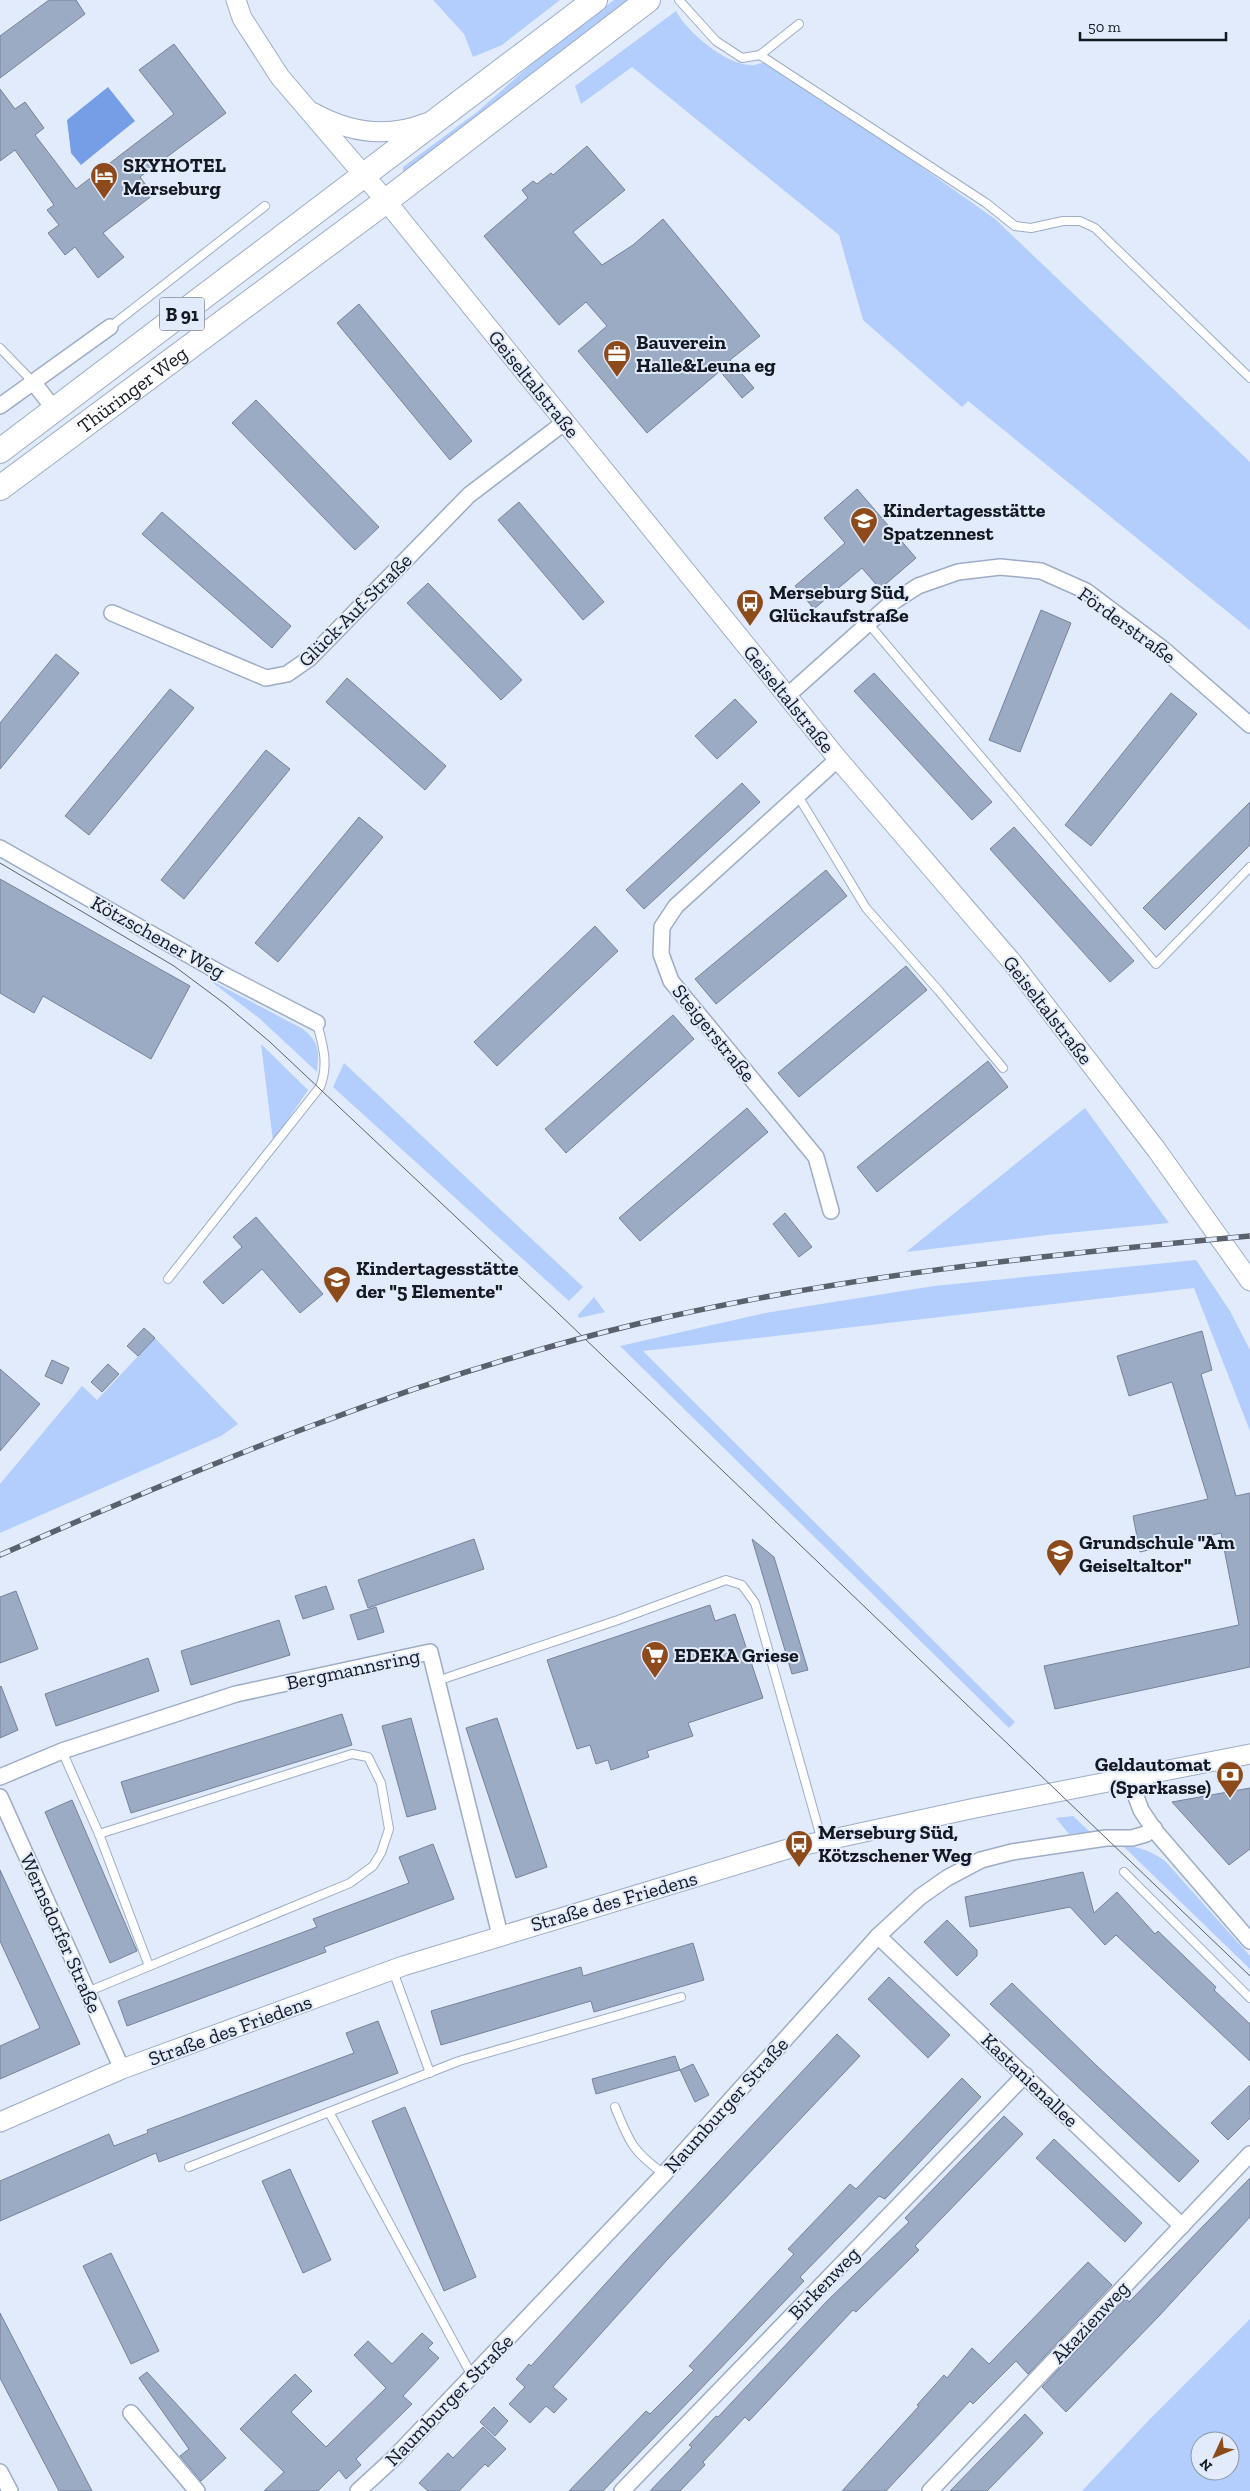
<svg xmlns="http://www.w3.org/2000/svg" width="1250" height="2491" viewBox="0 0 1250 2491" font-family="'Zilla Slab',serif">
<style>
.green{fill:#b3cdfd;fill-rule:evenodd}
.water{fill:#769ee7}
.building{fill:#9cabc4;stroke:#75829a}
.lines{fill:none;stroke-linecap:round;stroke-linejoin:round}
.service-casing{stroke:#9eacc6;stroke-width:10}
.minor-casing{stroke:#9eacc6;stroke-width:18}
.tertiary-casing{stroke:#9eacc6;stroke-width:21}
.primary-casing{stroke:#9eacc6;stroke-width:26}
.service{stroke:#fff;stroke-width:8}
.minor{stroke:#fff;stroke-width:15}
.tertiary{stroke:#fff;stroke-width:19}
.primary{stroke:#fff;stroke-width:24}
.tram{stroke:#5a606c;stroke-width:1}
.rail-casing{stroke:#5a606c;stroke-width:5.5}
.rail{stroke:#e1ebfb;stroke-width:4;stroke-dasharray:11;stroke-linecap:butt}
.labels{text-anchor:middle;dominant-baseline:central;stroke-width:4;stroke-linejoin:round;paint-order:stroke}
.shield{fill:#e1ebfb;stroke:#515762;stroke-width:1}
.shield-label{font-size:19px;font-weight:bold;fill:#131821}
.poi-label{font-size:20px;font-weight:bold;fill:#131821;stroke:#e1ebfb;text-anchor:start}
.street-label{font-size:20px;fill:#131821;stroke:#e1ebfb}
</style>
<rect width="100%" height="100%" fill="#e1ebfb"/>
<!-- green -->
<g class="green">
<path d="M433 0H560L502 45 473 57 464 34Z"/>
<path d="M614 0H630L403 172V167L477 112 543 54Z"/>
<path d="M676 11C687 32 725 64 750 65 754 66 760 63 765 62L885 141 995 219 1250 462V630L968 401 962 407 863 320 839 235 632 67 581 104 575 86Z"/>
<path d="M208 979 303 1029C320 1043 319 1052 317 1072L259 1018Z"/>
<path d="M261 1044 308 1090 273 1141Z"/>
<path d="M344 1063 583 1287 569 1301 333 1087Z"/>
<path d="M1085 1108 1169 1223 1047 1235 906 1252Z"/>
<path d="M1196 1260 1230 1311 1250 1350V1431L1194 1288 643 1351 1015 1722 1009 1728 620 1346 765 1313 934 1286Z"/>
<path d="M594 1297 605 1312 579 1318 578 1315Z"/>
<path d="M155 1338 238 1424 221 1436 0 1533V1484L82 1386 97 1400Z"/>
<path d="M1073 1816 1090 1832 1069 1834 1056 1818Z"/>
<path d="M1122 1845C1139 1847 1151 1851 1165 1861L1250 1956V1969Z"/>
<path d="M1250 2319V2491H1082L1150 2419ZM1200 2441H1230V2471H1200Z"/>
</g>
<!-- water -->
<path class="water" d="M108 87 135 121 81 165 71 153 67 120Z"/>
<!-- building -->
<g class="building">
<path d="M49 0H76L85 14 0 78V36Z"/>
<path d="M174 44 226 113 140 177 153 195 103 233 124 257 98 278 75 247 65 255 48 233 59 225 47 210 54 205 15 150 0 161V89L15 109 25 102 44 128 35 135 76 189 174 114 139 70Z"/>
<path d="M587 146 625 190 573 232 602 265 633 245 663 219 760 336 730 360 754 388 742 398 720 371 647 433 578 351 607 326 586 302 559 325 484 236 528 198 522 190 533 181 537 184 551 173 553 175Z"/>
<path d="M359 304 472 441 450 460 337 323Z"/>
<path d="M256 400 379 527 355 550 232 423Z"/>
<path d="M857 489 916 558 880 589 862 568 814 609 795 586 845 543 824 518Z"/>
<path d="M519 502 604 602 583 620 498 520Z"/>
<path d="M162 512 291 626 272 648 142 534Z"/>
<path d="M428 583 522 680 501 700 407 603Z"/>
<path d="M1041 610 1071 623 1020 752 989 740Z"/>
<path d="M56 654 79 673 0 769V723Z"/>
<path d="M874 673 992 802 972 820 854 691Z"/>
<path d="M347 678 446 766 425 790 326 702Z"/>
<path d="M170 689 194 708 89 835 65 816Z"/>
<path d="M1171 693 1197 714 1091 846 1065 825Z"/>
<path d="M735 699 757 722 717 759 695 736Z"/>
<path d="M266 750 290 769 184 899 161 880Z"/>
<path d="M742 783 760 802 644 909 626 890Z"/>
<path d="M1250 802V845L1165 930 1143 908Z"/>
<path d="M359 817 383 837 278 962 255 943Z"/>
<path d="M1014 827 1134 961 1110 982 990 849Z"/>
<path d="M826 870 847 896 716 1004 695 979Z"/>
<path d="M0 879 190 986 151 1059 43 996 34 1013 0 993Z"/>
<path d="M595 926 618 951 497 1066 474 1042Z"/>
<path d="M906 966 927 990 799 1097 778 1073Z"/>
<path d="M673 1015 694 1039 566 1153 545 1129Z"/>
<path d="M988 1061 1008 1087 877 1192 857 1167Z"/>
<path d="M747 1108 768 1132 640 1241 619 1218Z"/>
<path d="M785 1213 812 1247 799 1257 773 1224Z"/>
<path d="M256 1217 323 1294 300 1313 262 1269 223 1304 203 1282 242 1247 233 1237Z"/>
<path d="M144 1328 155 1338 138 1356 127 1346Z"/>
<path d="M1202 1331 1212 1370 1201 1374 1236 1496 1250 1493V1667L1055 1709 1044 1666 1239 1625 1221 1533 1140 1552 1133 1516 1208 1499 1172 1382 1129 1396 1117 1356Z"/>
<path d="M52 1360 69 1368 62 1384 45 1376Z"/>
<path d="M108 1364 119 1374 102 1392 91 1382Z"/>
<path d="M0 1369 40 1404 0 1451Z"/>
<path d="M474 1539 484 1569 368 1608 358 1580Z"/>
<path d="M752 1539 774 1557 808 1670 792 1674Z"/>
<path d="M326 1586 334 1609 303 1619 295 1596Z"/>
<path d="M16 1591 38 1649 0 1663V1597Z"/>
<path d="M710 1605 715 1621 735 1614 763 1698 688 1723 693 1736 647 1751 649 1757 611 1770 608 1760 596 1764 590 1745 577 1749 547 1660Z"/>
<path d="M376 1607 384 1632 358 1640 350 1615Z"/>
<path d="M279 1620 290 1655 191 1685 181 1651Z"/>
<path d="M148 1658 159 1691 56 1726 45 1694Z"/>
<path d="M1 1686 18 1730 0 1738V1687Z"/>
<path d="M342 1714 352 1745 131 1813 121 1782Z"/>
<path d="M411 1718 436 1809 407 1817 382 1726Z"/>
<path d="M497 1718 547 1867 516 1878 466 1728Z"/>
<path d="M1250 1788V1849L1229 1865 1172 1802Z"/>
<path d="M72 1800 137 1951 110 1963 45 1812Z"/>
<path d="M433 1844 454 1899 324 1947 326 1952 127 2026 118 2001 317 1927 313 1919 409 1883 399 1857Z"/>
<path d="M0 1870 80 2044 0 2079V2046L40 2028 0 1941Z"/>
<path d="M1083 1872 1094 1913 1117 1892 1155 1934 1158 1931 1216 1987 1214 1990 1250 2024V2061L1116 1935 1105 1945 1070 1907 970 1927 965 1897Z"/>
<path d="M947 1920 977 1950V1956L957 1976 924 1942Z"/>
<path d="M693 1943 704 1980 594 2012 591 2001 441 2045 431 2011 581 1967 583 1976Z"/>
<path d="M889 1977 950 2035 928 2058 868 1999Z"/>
<path d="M1012 1983 1097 2066 1199 2161 1179 2182 990 2004Z"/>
<path d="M378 2021 398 2073 159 2162 156 2153 0 2221V2181L109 2134 114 2146 148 2133 147 2130 354 2053 346 2033Z"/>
<path d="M837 2034 860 2056 667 2260 553 2387 567 2399 554 2413 546 2406 530 2423 509 2404 525 2387 516 2379 529 2364 531 2366 635 2251Z"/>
<path d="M675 2056 680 2070 596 2094 592 2079Z"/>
<path d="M693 2064 709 2095 695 2102 680 2070Z"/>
<path d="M962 2078 981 2097 885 2199 879 2196 800 2277 804 2281 603 2491H569L646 2411 650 2414 694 2370 689 2366 794 2254 788 2249 850 2184 856 2189Z"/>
<path d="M1250 2085V2118L1228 2140 1211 2123Z"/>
<path d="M405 2107 476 2277 444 2291 372 2121Z"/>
<path d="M1004 2116 1023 2134 915 2246 919 2250 856 2312 853 2310 749 2421 745 2417 703 2462 705 2465 680 2491H650L692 2447 689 2445 716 2416 718 2417 827 2301 909 2222 905 2218Z"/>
<path d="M1054 2139 1142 2223 1125 2242 1036 2158Z"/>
<path d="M290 2169 331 2260 303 2273 262 2181Z"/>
<path d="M1250 2178V2217L1160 2315 1066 2412 1042 2387 1126 2298 1129 2302Z"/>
<path d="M111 2253 159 2351 131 2364 83 2266Z"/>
<path d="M1088 2262 1112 2285 1028 2374 1016 2361 973 2404 970 2401 886 2491H842L919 2406 917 2405 944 2375 947 2378 972 2348 989 2364Z"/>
<path d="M0 2313 92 2491H59L0 2378Z"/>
<path d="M422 2333 433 2343 428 2348 439 2358 403 2396 412 2404 356 2459 361 2465 346 2479 339 2470 318 2491H264L284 2472 240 2429 295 2374 312 2391 291 2412 326 2447 386 2388 354 2355 368 2341 392 2364Z"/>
<path d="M147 2372 226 2458 201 2481 180 2456 189 2449 139 2378Z"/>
<path d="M494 2407 508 2421 495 2436 480 2422Z"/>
<path d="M1025 2414 1043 2433 1030 2447 987 2491H950Z"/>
<path d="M483 2427 506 2449 488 2467 485 2464 459 2491H428L419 2483 448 2453 453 2458Z"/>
</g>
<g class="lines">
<defs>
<g id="service">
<path d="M679 0 716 41 742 58 760 55 799 24"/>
<path d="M760 55 986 203 1015 226 1031 228 1063 221H1080L1095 228 1250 378"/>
<path d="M110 327 265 206"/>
<path d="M0 348 33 382"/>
<path d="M868 623 1156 964 1250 867"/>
<path d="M798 796 866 908 939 991 1003 1068"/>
<path d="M168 1279 320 1087C329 1064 323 1046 317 1023"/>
<path d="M437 1681 618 1620 726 1580 742 1585 755 1603 822 1841"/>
<path d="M62 1751 99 1834 352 1754 368 1757 381 1783 389 1829 381 1853 373 1866 350 1883 87 1992"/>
<path d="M99 1834 149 1966"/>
<path d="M1124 1872 1250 1998"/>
<path d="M393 1971 430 2073"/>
<path d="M615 2107C630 2143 632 2151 664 2174"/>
<path d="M329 2112 472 2376"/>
<path d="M189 2167 459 2061 681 1997"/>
</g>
<g id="minor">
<path d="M33 382 55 410"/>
<path d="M0 406 110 327"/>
<path d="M112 613 266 678 287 674 310 658 469 495 565 422"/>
<path d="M787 696 890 604 918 586 958 572 1000 567 1041 571 1086 591 1163 649 1250 725"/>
<path d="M0 848 222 974 317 1023"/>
<path d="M831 1211 816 1157 671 981 661 954 662 927 676 906 838 759"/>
<path d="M0 1777 62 1751 236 1694 430 1652 500 1935"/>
<path d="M1129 1778 1141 1810 1155 1831 1250 1941"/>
<path d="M0 1797 122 2069"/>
<path d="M878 1936 1182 2226"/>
<path d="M131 2413 197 2491"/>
<path d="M0 2472 10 2491"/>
<path d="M358 2491 393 2459 664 2174 878 1936 920 1897 947 1878 981 1860 1012 1852 1106 1838H1132L1146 1834 1154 1828"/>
<path d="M622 2491 1025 2075"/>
<path d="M930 2491 1250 2154"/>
</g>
<g id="tertiary">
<path d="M236 0 242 18 280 77 386 201 838 759 1012 962 1156 1149 1250 1281"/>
<path d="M314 113C350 133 388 138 426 123"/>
<path d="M0 2122 122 2069 403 1966 791 1848 975 1808 1250 1754"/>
</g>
<g id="primary">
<path d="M0 451 595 0"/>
<path id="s1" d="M0 488 386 201 648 0"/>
</g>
</defs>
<!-- service casing -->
<use href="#service" class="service-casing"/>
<!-- minor casing -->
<use href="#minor" class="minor-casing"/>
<!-- tertiary casing -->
<use href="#tertiary" class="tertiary-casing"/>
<!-- primary casing -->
<use href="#primary" class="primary-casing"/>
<!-- service -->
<use href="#service" class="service"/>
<!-- minor -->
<use href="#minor" class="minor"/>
<!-- tertiary -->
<use href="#tertiary" class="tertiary"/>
<!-- primary -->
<use href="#primary" class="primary"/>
<!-- tram -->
<path class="tram" d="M0 863 174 966 225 1004 270 1042 558 1313 1250 1976"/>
<defs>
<path id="rail" d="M0 1555C207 1464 416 1377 637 1324 839 1276 1044 1255 1250 1236"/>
</defs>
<!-- rail casing -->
<use href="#rail" class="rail-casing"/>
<!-- rail -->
<use href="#rail" class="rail"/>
</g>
<!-- icons -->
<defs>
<symbol id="hotel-pin" viewBox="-11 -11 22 30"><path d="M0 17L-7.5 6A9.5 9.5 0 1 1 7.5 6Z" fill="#8d4a1b" stroke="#e1ebfb"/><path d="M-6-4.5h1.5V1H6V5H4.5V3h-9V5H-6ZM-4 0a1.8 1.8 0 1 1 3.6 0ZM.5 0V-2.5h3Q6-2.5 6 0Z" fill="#fff"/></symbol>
<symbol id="office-pin" viewBox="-11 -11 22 30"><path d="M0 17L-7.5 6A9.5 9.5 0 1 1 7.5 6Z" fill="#8d4a1b" stroke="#e1ebfb"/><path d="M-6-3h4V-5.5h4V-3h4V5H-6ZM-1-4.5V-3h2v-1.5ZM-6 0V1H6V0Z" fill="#fff"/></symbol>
<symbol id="school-pin" viewBox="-11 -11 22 30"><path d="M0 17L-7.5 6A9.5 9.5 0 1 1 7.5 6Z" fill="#8d4a1b" stroke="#e1ebfb"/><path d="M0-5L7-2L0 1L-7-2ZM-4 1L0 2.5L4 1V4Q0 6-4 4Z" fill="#fff"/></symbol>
<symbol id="bus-pin" viewBox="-11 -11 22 30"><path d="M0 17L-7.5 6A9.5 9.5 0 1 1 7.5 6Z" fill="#8d4a1b" stroke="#e1ebfb"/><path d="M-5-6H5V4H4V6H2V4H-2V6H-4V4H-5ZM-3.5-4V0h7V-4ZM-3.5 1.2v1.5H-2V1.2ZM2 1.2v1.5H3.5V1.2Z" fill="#fff"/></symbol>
<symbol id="supermarket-pin" viewBox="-11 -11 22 30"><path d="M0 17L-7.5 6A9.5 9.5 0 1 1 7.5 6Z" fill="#8d4a1b" stroke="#e1ebfb"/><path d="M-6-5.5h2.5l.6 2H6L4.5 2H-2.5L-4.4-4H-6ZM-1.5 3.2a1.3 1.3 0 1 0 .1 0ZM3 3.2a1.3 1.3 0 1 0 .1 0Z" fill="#fff"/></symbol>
<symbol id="bank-pin" viewBox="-11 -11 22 30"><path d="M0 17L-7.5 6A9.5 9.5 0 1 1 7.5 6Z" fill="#8d4a1b" stroke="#e1ebfb"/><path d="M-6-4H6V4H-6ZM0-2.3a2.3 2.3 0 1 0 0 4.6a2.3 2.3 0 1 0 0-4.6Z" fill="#fff"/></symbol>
</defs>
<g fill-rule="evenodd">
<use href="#hotel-pin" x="88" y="160" width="32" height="43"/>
<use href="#office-pin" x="601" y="338" width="32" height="43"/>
<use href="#school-pin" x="848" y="505" width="32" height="43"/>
<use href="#bus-pin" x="734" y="587" width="32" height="43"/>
<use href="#school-pin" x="321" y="1264" width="32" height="43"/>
<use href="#school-pin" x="1044" y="1537" width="32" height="43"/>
<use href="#supermarket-pin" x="639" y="1639" width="32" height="43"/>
<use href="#bank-pin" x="1214" y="1759" width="32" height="43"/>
<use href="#bus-pin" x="783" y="1828" width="32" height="43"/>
</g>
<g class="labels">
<!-- shield labels -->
<rect class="shield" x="159.5" y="297.5" width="45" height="33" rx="4"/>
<g class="shield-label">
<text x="182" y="314">B 91</text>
</g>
<!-- poi labels -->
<g class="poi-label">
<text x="123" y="165">SKYHOTEL<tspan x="123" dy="23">Merseburg</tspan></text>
<text x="636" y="342">Bauverein<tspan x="636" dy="23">Halle&amp;Leuna eg</tspan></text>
<text x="883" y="510">Kindertagesstätte<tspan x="883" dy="23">Spatzennest</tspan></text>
<text x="769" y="592">Merseburg Süd,<tspan x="769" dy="23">Glückaufstraße</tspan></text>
<text x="356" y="1268">Kindertagesstätte<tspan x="356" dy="23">der "5 Elemente"</tspan></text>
<text x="1079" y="1542">Grundschule "Am<tspan x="1079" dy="23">Geiseltaltor"</tspan></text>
<text x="674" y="1655">EDEKA Griese</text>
<text x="1211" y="1764" text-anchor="end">Geldautomat<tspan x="1211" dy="23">(Sparkasse)</tspan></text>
<text x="818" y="1832">Merseburg Süd,<tspan x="818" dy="23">Kötzschener Weg</tspan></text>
</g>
<!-- street labels -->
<g class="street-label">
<text transform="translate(534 384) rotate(51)">Geiseltalstraße</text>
<text stroke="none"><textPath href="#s1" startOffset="165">Thüringer Weg</textPath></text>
<text transform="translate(355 610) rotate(-45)">Glück-Auf-Straße</text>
<text transform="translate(1127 625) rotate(36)">Förderstraße</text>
<text transform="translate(789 699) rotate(51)">Geiseltalstraße</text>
<text transform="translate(158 937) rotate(29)">Kötzschener Weg</text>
<text transform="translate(1048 1010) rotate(52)">Geiseltalstraße</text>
<text transform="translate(714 1033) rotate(51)">Steigerstraße</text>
<text transform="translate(353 1669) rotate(-12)">Bergmannsring</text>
<text transform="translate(614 1901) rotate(-16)">Straße des Friedens</text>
<text transform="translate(61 1933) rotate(66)">Wernsdorfer Straße</text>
<text transform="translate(230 2030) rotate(-20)">Straße des Friedens</text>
<text transform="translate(1030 2080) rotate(44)">Kastanienallee</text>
<text transform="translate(726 2105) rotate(-48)">Naumburger Straße</text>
<text transform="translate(824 2283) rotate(-46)">Birkenweg</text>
<text transform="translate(1090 2322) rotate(-47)">Akazienweg</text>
<text transform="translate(449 2400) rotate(-46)">Naumburger Straße</text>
</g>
</g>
<!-- north arrow -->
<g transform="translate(1215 2456) rotate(226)"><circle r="24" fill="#e1ebfb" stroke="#8f97a4"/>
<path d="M0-4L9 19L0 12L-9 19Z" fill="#8d4a1b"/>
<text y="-8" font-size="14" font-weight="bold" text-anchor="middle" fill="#131821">N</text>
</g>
<!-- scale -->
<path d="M1080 32v8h146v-8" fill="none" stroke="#131821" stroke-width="2.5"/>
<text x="1088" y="32" font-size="15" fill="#131821" stroke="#e1ebfb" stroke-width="4" paint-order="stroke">50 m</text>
</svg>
